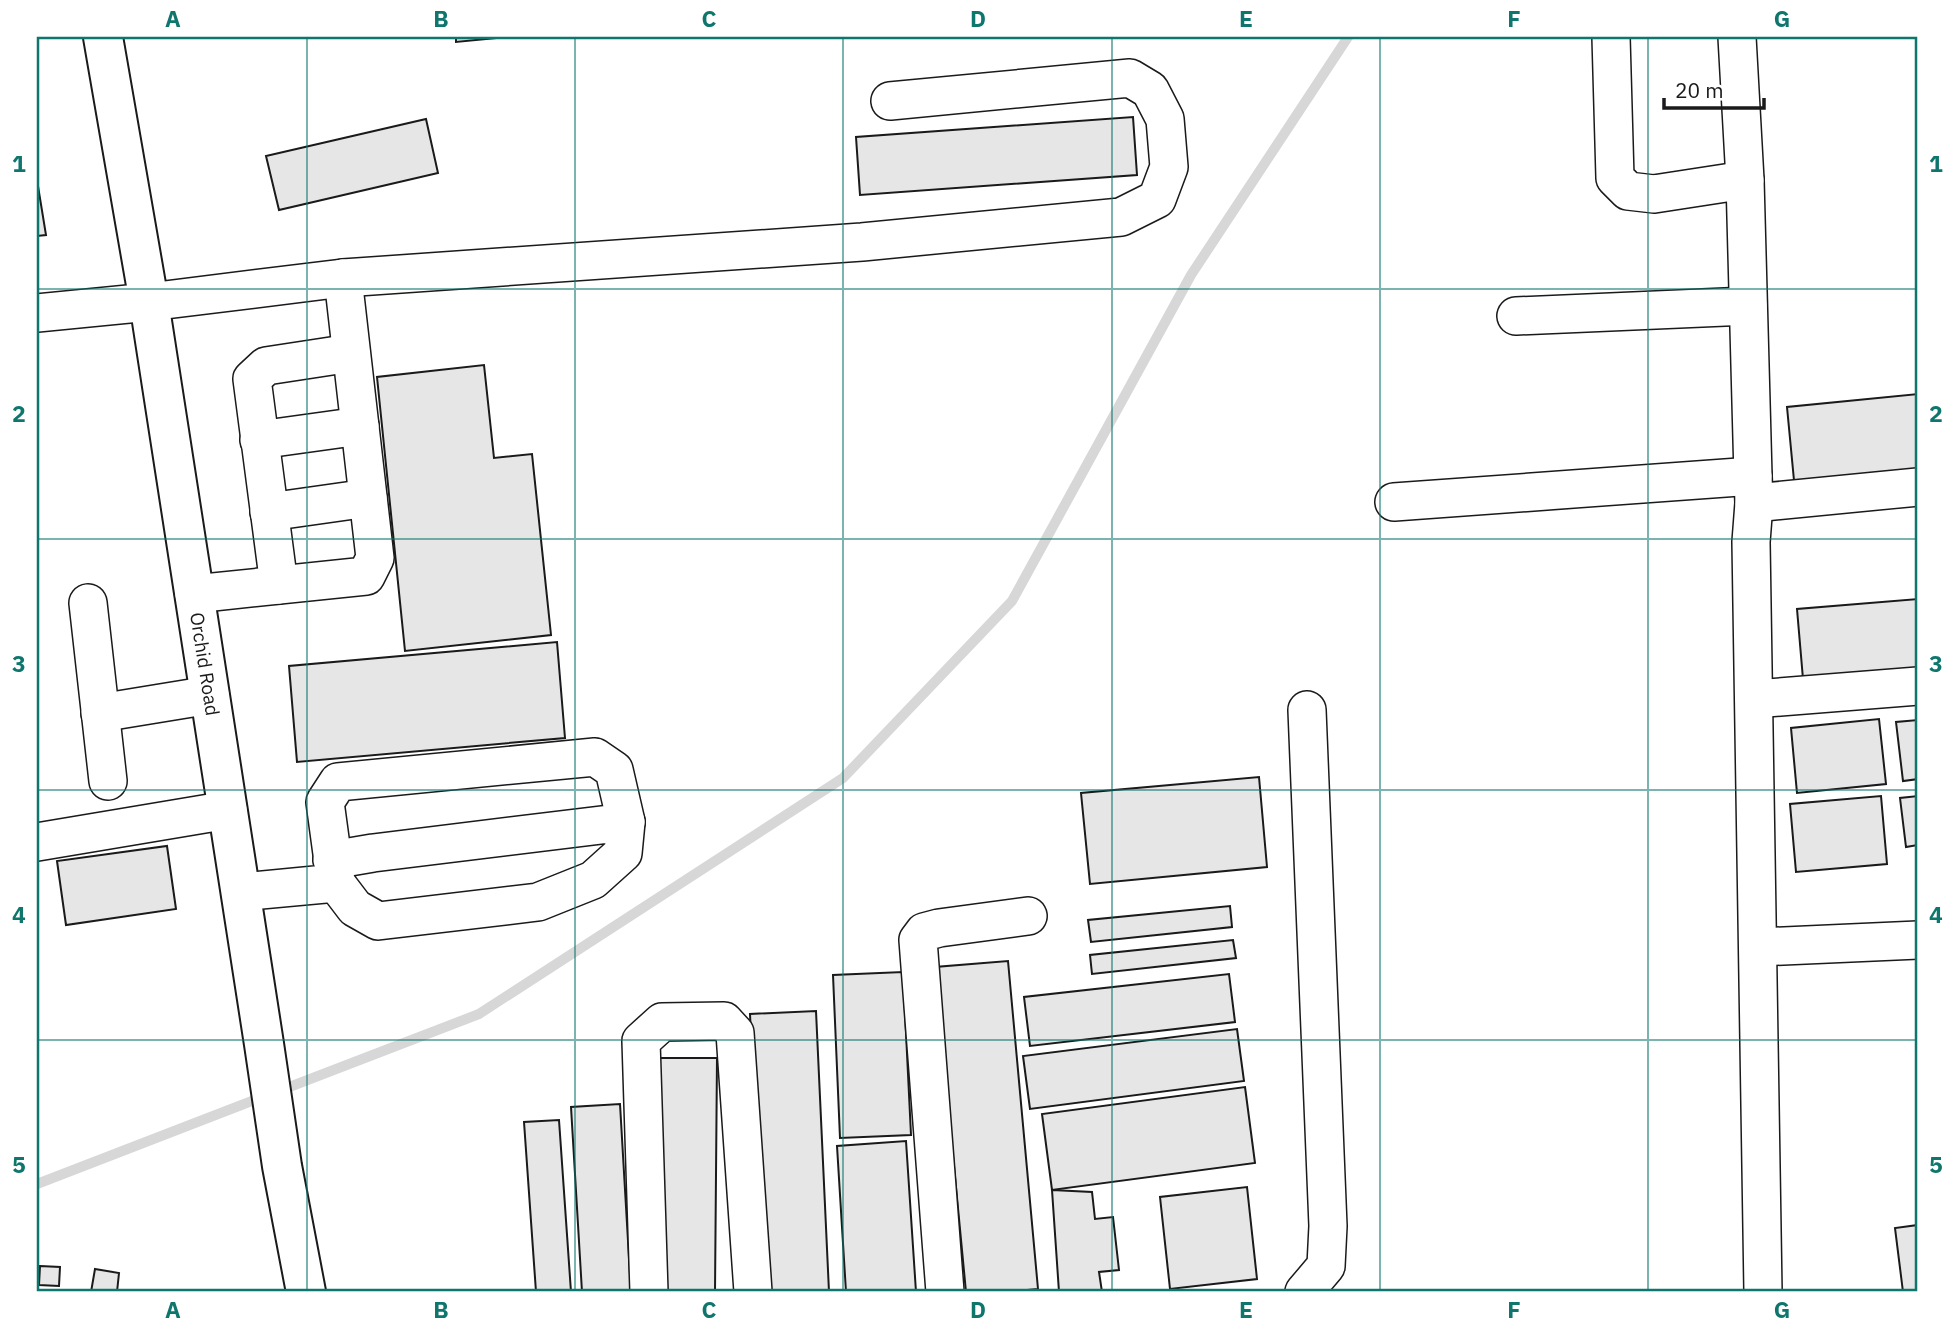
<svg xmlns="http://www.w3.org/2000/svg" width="1955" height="1329" viewBox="0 0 1955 1329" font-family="'IBM Plex Sans',sans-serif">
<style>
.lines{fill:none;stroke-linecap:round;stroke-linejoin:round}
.stream{stroke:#d7d7d7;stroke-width:10}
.building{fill:#e6e6e6;stroke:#1a1a1a;stroke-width:2}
.minor-casing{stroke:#1a1a1a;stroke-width:40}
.major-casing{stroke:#1a1a1a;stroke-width:42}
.minor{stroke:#fff;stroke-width:37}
.major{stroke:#fff;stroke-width:38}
.grid{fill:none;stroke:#0f766e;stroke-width:2;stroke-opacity:0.55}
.labels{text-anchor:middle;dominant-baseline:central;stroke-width:5;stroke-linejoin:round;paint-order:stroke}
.street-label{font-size:19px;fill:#1a1a1a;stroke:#fff}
.neatline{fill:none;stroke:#0f766e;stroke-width:2.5}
.grid-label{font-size:23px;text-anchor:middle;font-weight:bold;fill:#0f766e}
</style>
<rect width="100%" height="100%" fill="#fff"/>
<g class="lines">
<!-- stream -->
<g class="stream">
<path d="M279 1091 479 1014 843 778 1012 601 1191 275 1348 37"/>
<path d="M37 1184 265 1096"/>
</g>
</g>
<!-- building -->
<g class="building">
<path d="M456 37H507L456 42Z"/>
<path d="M1133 117 1137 175 860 195 856 137Z"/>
<path d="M426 119 438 173 279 210 266 156Z"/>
<path d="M37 180 46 235 37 236Z"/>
<path d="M484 365 494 458 532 454 551 635 405 651 377 377Z"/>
<path d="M1918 394V479L1795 491 1787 407Z"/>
<path d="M1918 599V669L1803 679 1797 609Z"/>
<path d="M557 642 565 738 297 762 289 666Z"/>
<path d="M1879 719 1886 784 1797 793 1791 728Z"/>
<path d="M1918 720V779L1903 781 1896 722Z"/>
<path d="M1259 777 1267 867 1090 884 1081 793Z"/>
<path d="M1881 796 1887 864 1796 872 1790 804Z"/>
<path d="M1918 796V845L1906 847 1900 798Z"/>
<path d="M167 846 176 909 66 925 57 861Z"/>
<path d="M1230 906 1232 927 1091 942 1088 920Z"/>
<path d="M1233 940 1236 958 1092 974 1090 955Z"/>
<path d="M1008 961 1038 1289 1006 1292H966L935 967Z"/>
<path d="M903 972 911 1135 840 1138 833 975Z"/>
<path d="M1229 974 1235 1022 1030 1046 1024 997Z"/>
<path d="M816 1011 829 1292H763L750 1014Z"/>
<path d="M1237 1029 1244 1081 1030 1109 1023 1056Z"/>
<path d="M657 1058H717L715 1292H656Z"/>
<path d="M1245 1087 1255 1163 1052 1190 1042 1114Z"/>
<path d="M620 1104 631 1292H582L571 1107Z"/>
<path d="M559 1120 571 1292H536L524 1122Z"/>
<path d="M906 1141 916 1292H846L837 1146Z"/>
<path d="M1247 1187 1257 1279 1170 1289 1160 1197Z"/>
<path d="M1052 1190 1092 1192 1095 1219 1113 1217 1119 1270 1099 1272 1102 1292H1059Z"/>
<path d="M1918 1225V1290L1903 1292 1895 1228Z"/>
<path d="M40 1266 60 1267 59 1286 39 1285Z"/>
<path d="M95 1269 119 1273 117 1292H91Z"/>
</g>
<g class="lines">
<defs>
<g id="minor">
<path d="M1611 37 1615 178 1628 191 1654 194 1745 180"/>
<path d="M1737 37 1745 180 1753 476 1754 503 1751 542 1763 1292"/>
<path d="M37 313 149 302 343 278 862 242 1121 217 1157 199 1169 167 1165 119 1150 90 1130 78 890 101"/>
<path d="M1516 316 1748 306"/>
<path d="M259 440 360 426"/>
<path d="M1394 502 1753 476"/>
<path d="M1754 503 1918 487"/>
<path d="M269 512 368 498"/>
<path d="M279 585 252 379 266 366 351 353"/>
<path d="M194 594 366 576 375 558 343 278"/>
<path d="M88 603 108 781"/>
<path d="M1754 699 1918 686"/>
<path d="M100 713 210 695"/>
<path d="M37 842 228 810"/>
<path d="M332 860 373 853 626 822 623 853 593 880 538 902 378 921 355 908 336 883"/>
<path d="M241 892 336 883 325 802 338 782 595 757 614 770 626 822"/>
<path d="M1759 947 1918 940"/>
<path d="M649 1292 641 1041 662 1022 724 1021 735 1033 753 1292"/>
<path d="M945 1292 918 940 924 932 939 928 1028 916"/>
<path d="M1304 1292 1326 1266 1328 1226 1307 710"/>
</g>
<path id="major" d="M103 37 149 302 264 1044 282 1166 306 1292"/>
</defs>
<!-- minor casing -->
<use href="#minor" class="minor-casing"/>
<!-- major casing -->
<use href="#major" class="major-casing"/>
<!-- minor -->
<use href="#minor" class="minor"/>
<!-- major -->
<use href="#major" class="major"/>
</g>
<!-- grid -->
<path class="grid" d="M307 37V1292M575 37V1292M843 37V1292M1112 37V1292M1380 37V1292M1648 37V1292M37 289H1918M37 539H1918M37 790H1918M37 1040H1918"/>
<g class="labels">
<!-- street labels -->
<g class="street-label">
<text transform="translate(205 664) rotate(81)">Orchid Road</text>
</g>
</g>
<!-- border -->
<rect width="1955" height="1329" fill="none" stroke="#ffffff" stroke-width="77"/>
<!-- scale -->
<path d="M1664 98v10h100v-10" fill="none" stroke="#1a1a1a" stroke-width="3.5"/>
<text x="1675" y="98" font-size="21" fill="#1a1a1a" stroke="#ffffff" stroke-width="5" paint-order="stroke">20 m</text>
<rect x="38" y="38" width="1878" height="1252" class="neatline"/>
<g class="grid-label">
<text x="173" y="27">A</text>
<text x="441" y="27">B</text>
<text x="709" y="27">C</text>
<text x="978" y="27">D</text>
<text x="1246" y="27">E</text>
<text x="1514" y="27">F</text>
<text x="1782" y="27">G</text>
<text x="19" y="172">1</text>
<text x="1936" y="172">1</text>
<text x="19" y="422">2</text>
<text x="1936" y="422">2</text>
<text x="19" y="672">3</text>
<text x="1936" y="672">3</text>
<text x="19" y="923">4</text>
<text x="1936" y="923">4</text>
<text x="19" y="1173">5</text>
<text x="1936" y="1173">5</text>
<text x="173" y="1318">A</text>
<text x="441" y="1318">B</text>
<text x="709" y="1318">C</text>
<text x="978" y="1318">D</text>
<text x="1246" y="1318">E</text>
<text x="1514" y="1318">F</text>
<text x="1782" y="1318">G</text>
</g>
</svg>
